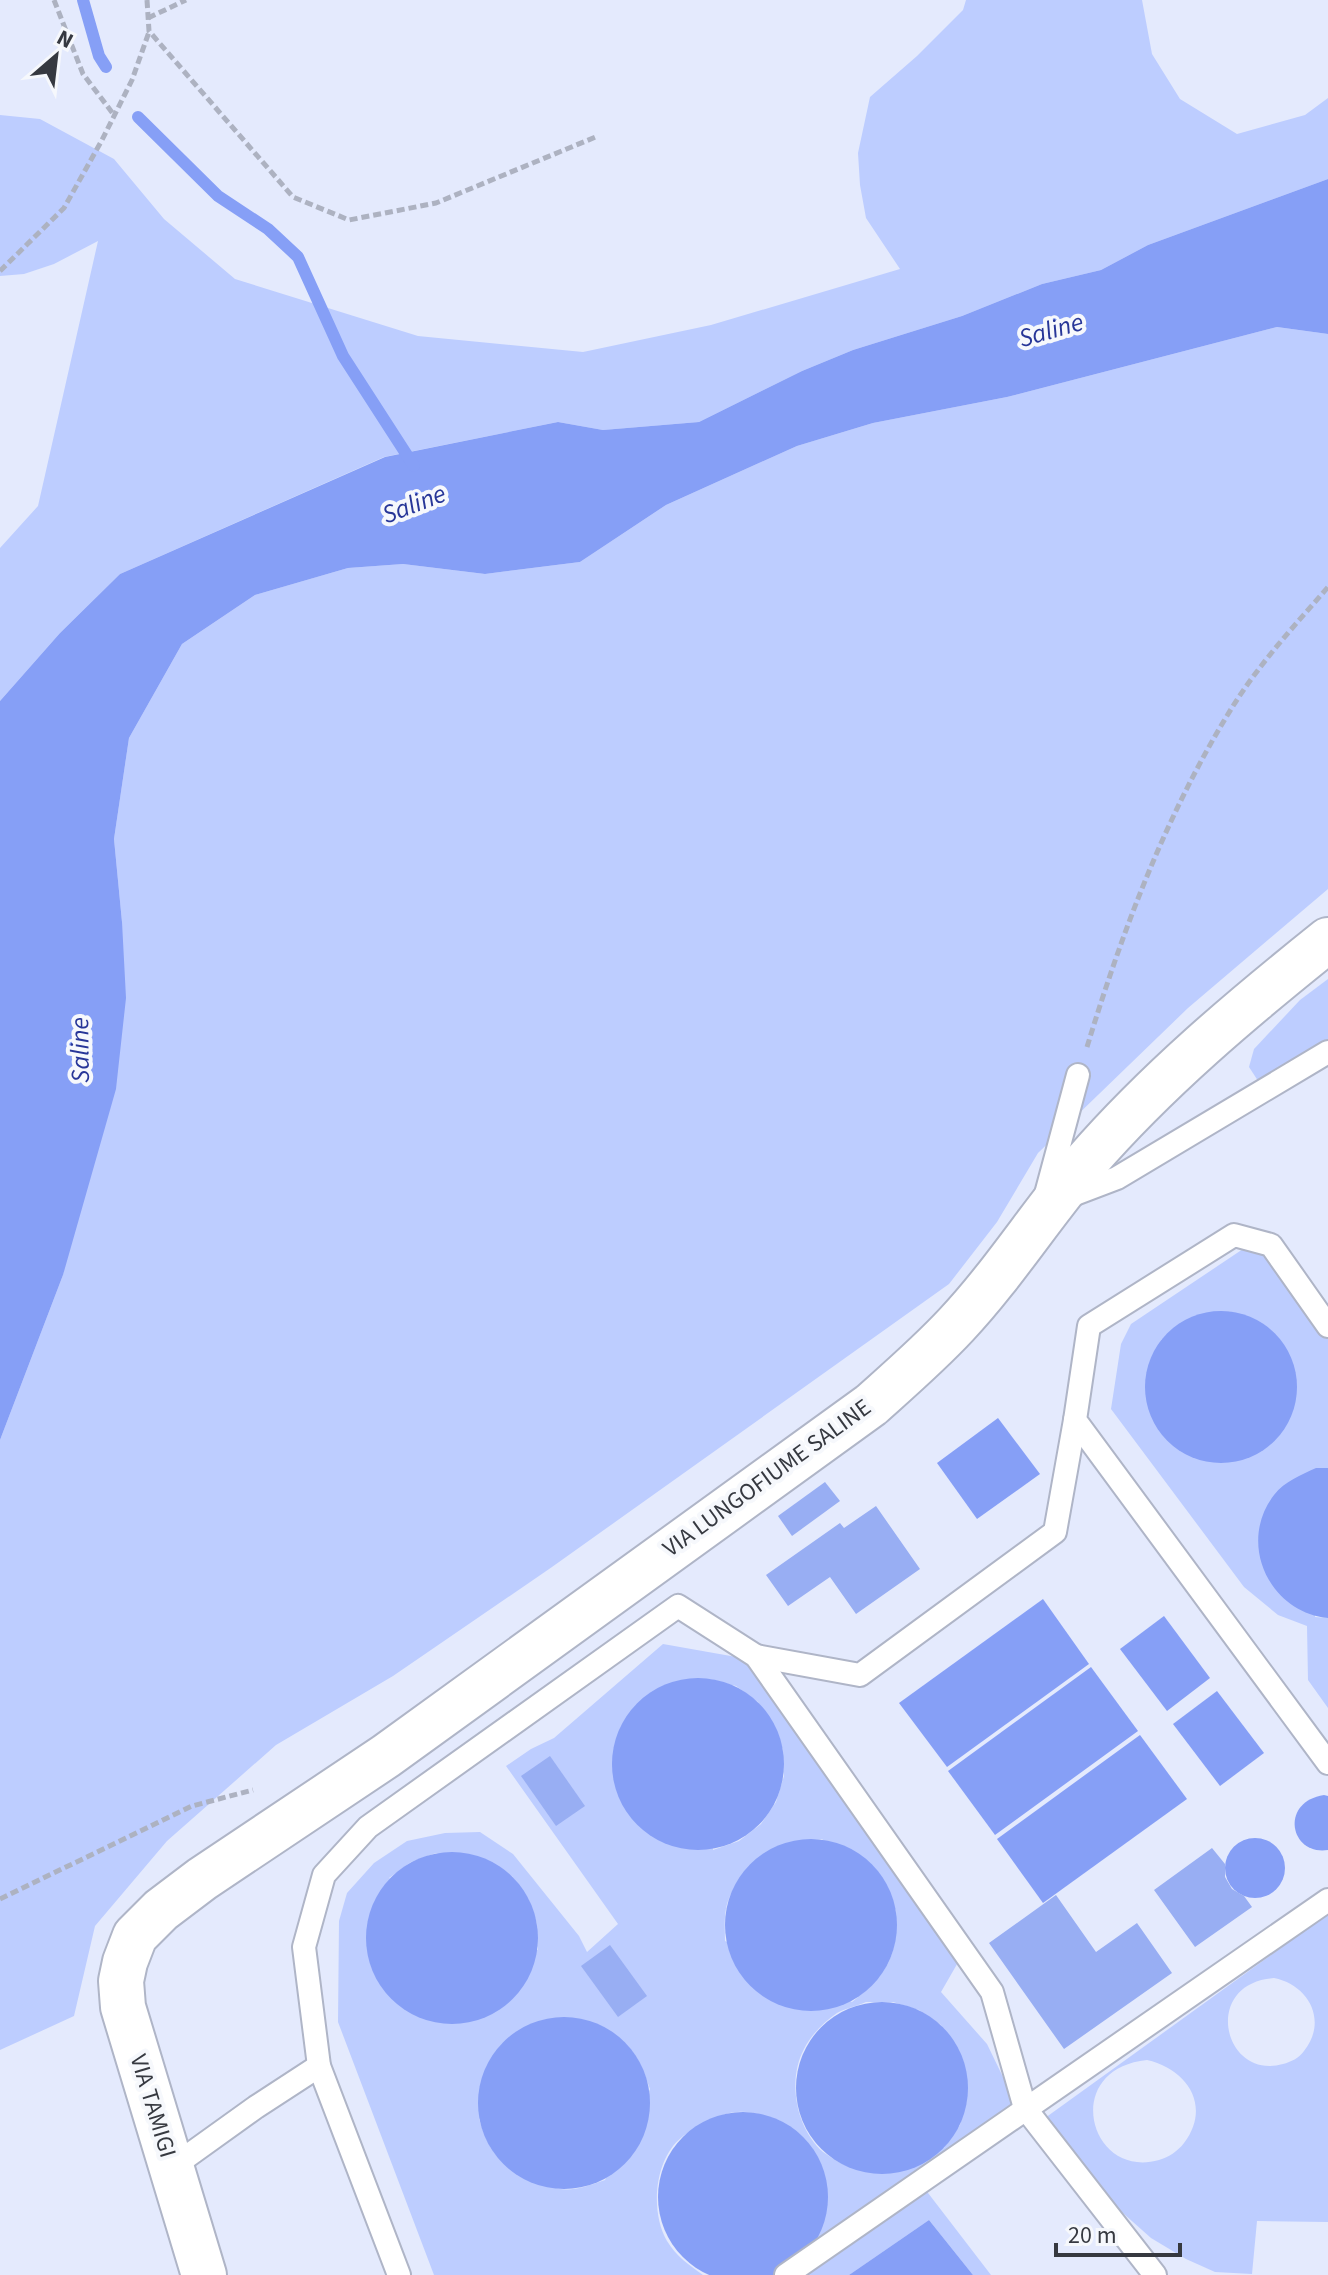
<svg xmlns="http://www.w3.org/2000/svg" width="1328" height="2275" viewBox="0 0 1328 2275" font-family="'Source Sans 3',sans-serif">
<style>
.green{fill:#bdcdff;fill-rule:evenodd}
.water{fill:#869ff6}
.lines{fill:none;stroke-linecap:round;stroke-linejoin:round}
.stream{stroke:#869ff6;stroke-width:12}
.building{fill:#98aef3}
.service-casing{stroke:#afb5c7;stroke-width:26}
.tertiary-casing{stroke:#afb5c7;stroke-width:48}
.path{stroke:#adb2c1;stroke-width:5;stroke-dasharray:8 4;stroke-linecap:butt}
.service{stroke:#fff;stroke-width:22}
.tertiary{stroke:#fff;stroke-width:44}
.labels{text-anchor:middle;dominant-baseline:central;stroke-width:8;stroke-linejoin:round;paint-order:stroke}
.street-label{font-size:24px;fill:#363940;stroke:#f6f8fc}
.water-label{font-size:26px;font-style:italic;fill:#273698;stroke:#f6f8fc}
</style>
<rect width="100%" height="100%" fill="#e4eafd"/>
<!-- green -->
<g class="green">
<path d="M966 0H1142L1152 54 1180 99 1237 134 1305 115 1328 98V179L1148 245 1101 270 1042 284 962 316 853 350 802 371 699 422 603 430 558 422 384 457 120 574 60 633 0 701V548L38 506 98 241 54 264 24 274 0 276V115L40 119 114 159 164 219 235 279 418 336 583 352 711 325 900 269 866 218 860 185 858 153 870 97 917 56 963 10Z"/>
<path d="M1277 327 1328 334V889L1188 1008 1038 1153 997 1222 949 1284 552 1567 393 1676 276 1745 167 1841 95 1926 74 2016 0 2050V1440L63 1275 122 922 114 839 129 738 182 644 255 595 348 568 403 564 485 574 580 562 666 505 797 446 873 423 1007 397Z"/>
<path d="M1328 979V1045L1262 1087 1249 1067 1254 1049 1300 1000Z"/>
<path d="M1249 1245 1265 1250 1328 1338V1468H1316L1315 1617 1328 1618V1708L1308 1680 1307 1626 1278 1615 1244 1587 1111 1409 1121 1344 1131 1324ZM1228 1311C1259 1320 1269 1325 1288 1352L1161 1340C1184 1319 1197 1313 1228 1311Z"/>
<path d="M663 1644 742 1658 964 1952 941 1992 987 2044 1017 2106 915 2176 991 2275H973L929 2220 849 2275H783L780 2121C763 2115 744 2108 726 2114 715 2117 691 2130 682 2137 654 2159 650 2212 667 2241 676 2256 689 2265 703 2275H434L338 2022 339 1921 347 1893 374 1863 407 1841 445 1833 480 1832 513 1854 579 1936 587 1952 618 1924 506 1766 531 1749 554 1738ZM710 1679 736 1686 758 1702 783 1749 784 1776 776 1802 761 1824 739 1841 713 1850ZM822 1839 896 1910C898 1956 888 1974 852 2002L725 1941C724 1907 725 1895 749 1871 775 1843 785 1841 822 1839ZM436 1853 512 1876 528 1898 537 1923 538 1950 389 1878 411 1862ZM866 2002H893L919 2010 941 2025 967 2100 960 2125 944 2148 844 2165C837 2161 830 2157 823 2152 796 2128 787 2081 804 2049 811 2035 824 2022 837 2013 846 2008 857 2006 866 2002ZM602 2026C632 2046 638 2054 650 2089L605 2180C571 2192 562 2194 528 2177 495 2161 491 2153 479 2119Z"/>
<path d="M1328 1914V2222L1257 2221 1252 2274 1215 2272 1186 2259 1151 2238 1115 2206 1045 2118ZM1274 1978C1309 1985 1328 2021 1304 2051 1299 2058 1291 2062 1283 2064 1223 2081 1201 1983 1274 1978ZM1147 2060C1187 2069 1212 2106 1184 2143 1178 2151 1169 2157 1159 2160 1089 2180 1060 2069 1147 2060Z"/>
</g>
<!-- water -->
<g class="water">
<path d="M1328 179V334L1277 327 1007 397 873 423 797 446 666 505 580 562 485 574 403 564 348 568 255 595 182 644 129 738 114 839 122 922 126 998 116 1089 63 1275 0 1440V701L60 633 120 574 385 457 558 422 603 430 699 422 802 371 853 350 962 316 1042 284 1101 270 1148 245Z"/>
<circle cx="1221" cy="1387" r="76"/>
<path d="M998 1418 1040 1474 977 1519 937 1463Z"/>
<path d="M1316 1468H1328V1618C1269 1612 1237 1543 1274 1495 1285 1481 1301 1475 1316 1468Z"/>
<path d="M1043 1599 1089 1664 947 1767 899 1703Z"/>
<path d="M1164 1616 1210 1678 1167 1711 1120 1649Z"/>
<path d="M1091 1667 1138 1731 995 1835 948 1771Z"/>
<circle cx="698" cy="1764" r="86"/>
<path d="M1217 1691 1264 1753 1220 1786 1173 1724Z"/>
<path d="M1140 1735 1187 1799 1043 1903 997 1839Z"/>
<path d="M1324 1795 1328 1796V1850C1290 1856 1279 1802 1324 1795Z"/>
<circle cx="1255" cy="1868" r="30"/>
<circle cx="811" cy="1925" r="86"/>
<circle cx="452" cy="1938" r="86"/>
<circle cx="882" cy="2088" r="86"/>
<circle cx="564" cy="2103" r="86"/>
<circle cx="743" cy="2197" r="85"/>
<path d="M929 2220 973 2275H849Z"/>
</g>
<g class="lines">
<!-- stream -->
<g class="stream">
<path d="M83 0 99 56 106 67"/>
<path d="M138 117 218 196 268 229 298 257 343 356 414 466"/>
</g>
</g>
<!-- building -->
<g class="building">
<path d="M825 1482 840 1501 792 1536 778 1516Z"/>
<path d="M876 1506 920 1569 856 1614 830 1577 788 1606 766 1575 840 1523 844 1528Z"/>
<path d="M550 1756 585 1806 556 1826 521 1776Z"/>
<path d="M1212 1848 1225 1864V1877L1232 1889 1244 1896 1252 1907 1195 1947 1154 1890Z"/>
<path d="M1056 1895 1096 1952 1137 1923 1172 1973 1064 2049 989 1943Z"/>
<path d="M610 1945 647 1996 618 2017 581 1966Z"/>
</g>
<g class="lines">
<defs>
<g id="service">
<path d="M1046 1194 1078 1075"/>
<path d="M1067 1197 1117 1178 1328 1052"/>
<path d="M1328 1326 1271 1245 1234 1235 1089 1326 1075 1420 1328 1763"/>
<path d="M756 1656 860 1675 1055 1532 1075 1420"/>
<path d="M171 2168 256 2107 319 2066"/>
<path d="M399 2275 319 2066 304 1947 324 1875 368 1827 678 1606 756 1656 992 1992 1025 2108 1155 2275"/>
<path d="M786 2275 1328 1900"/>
</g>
<path id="tertiary" d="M204 2275 123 2007 121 1981 125 1962 135 1936 161 1910 202 1879 386 1756 871 1405C900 1379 929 1354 956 1325 1003 1275 1040 1216 1085 1163 1157 1080 1243 1008 1328 940"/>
</defs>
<!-- service casing -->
<use href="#service" class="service-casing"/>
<!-- tertiary casing -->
<use href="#tertiary" class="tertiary-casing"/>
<!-- path -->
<g class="path">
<path d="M54 0 83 74 114 115"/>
<path d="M147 0 149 31 293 197 349 220 436 203 598 136"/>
<path d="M148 18 186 0"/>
<path d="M0 271 64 208 102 140 132 80 149 32"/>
<path d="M1087 1047C1123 929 1167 812 1233 706 1260 663 1295 625 1328 587"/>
<path d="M0 1899 192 1806 253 1790"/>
</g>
<!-- service -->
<use href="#service" class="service"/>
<!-- tertiary -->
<use href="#tertiary" class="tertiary"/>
</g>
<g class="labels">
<!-- street labels -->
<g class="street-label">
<text transform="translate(767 1478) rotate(-36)">VIA LUNGOFIUME SALINE</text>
<text transform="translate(153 2106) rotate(73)">VIA TAMIGI</text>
</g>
<!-- water labels -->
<g class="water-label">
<text transform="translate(1051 330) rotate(-16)">Saline</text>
<text transform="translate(414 504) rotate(-21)">Saline</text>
<text transform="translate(80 1050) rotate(-91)">Saline</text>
</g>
</g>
<!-- north arrow -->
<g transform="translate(56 56) rotate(28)" stroke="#f6f8fc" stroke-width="6" paint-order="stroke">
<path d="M0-6L14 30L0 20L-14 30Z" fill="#363940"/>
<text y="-12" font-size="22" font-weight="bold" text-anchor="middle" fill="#363940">N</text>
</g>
<!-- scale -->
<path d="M1056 2243v12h124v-12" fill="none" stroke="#363940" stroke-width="4"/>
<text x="1068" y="2243" font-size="24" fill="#363940" stroke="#f6f8fc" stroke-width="6" paint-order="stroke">20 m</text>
</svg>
